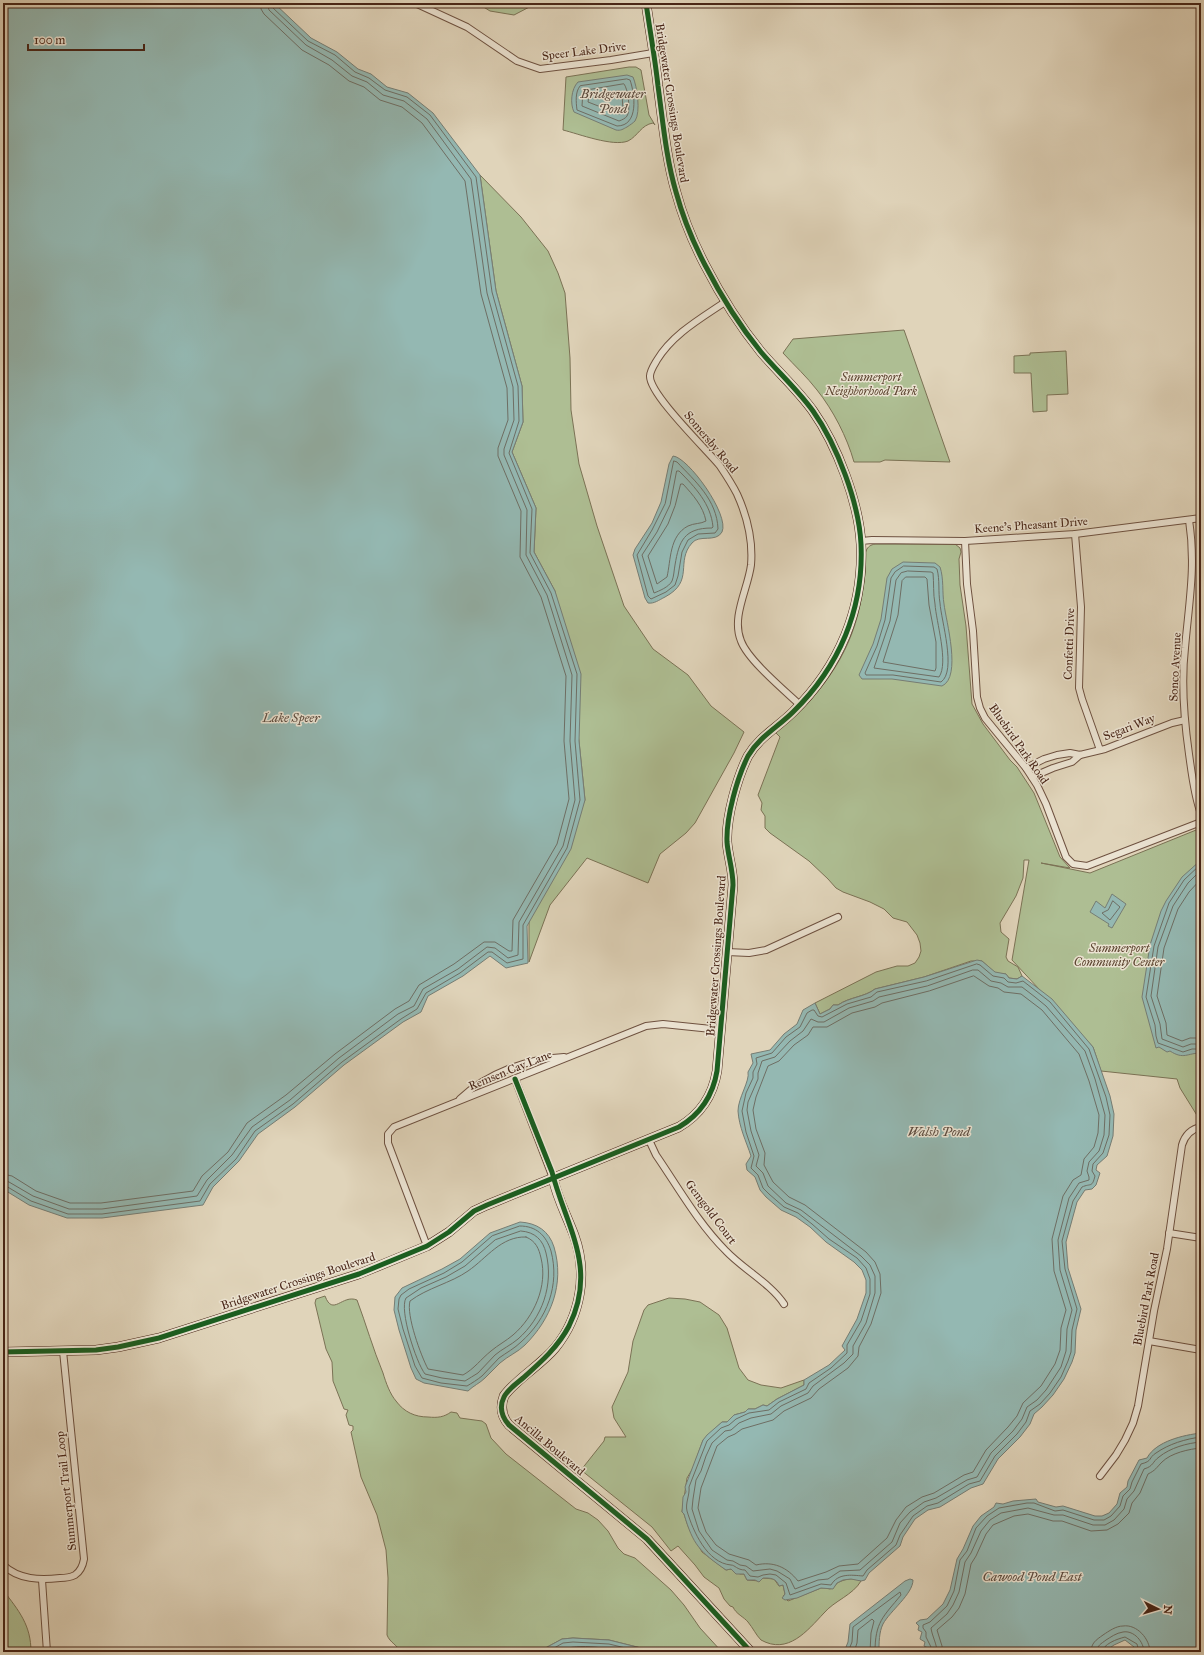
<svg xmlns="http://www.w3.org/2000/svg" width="1204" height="1655" viewBox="0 0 1204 1655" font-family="'IM FELL Great Primer',serif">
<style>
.green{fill:#aebe93;stroke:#7b7255}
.water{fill:#94b8b2;stroke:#767d74}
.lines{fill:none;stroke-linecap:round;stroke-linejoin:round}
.shore{stroke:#6e6e64;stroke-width:1}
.street-casing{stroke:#6e5140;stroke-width:8}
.secondary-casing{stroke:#482517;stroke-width:10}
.street{stroke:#ebe3d2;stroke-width:6}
.secondary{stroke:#ebe3d2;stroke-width:9}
.cycleway-casing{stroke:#ebe3d2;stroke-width:8}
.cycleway{stroke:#1b5e20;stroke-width:5}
.labels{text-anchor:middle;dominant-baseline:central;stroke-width:3;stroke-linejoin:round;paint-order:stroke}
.street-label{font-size:12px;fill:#482517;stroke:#ebe3d2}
.park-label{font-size:12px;font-style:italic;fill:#5c4430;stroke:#ebe3d2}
.water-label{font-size:13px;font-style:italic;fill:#5b4a3e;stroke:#ebe3d2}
</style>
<rect width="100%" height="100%" fill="#e0d4ba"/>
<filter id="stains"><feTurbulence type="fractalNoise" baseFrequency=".005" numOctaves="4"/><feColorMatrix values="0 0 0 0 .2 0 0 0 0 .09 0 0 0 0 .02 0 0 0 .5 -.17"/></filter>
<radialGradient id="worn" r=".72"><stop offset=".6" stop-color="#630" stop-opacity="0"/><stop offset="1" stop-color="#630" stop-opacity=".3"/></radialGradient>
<!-- green -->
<g class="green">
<path d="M477 3H537L514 15 490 11Z"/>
<path d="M629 67H636L641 70 649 115 655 125 653 123C641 125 638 136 628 141 613 147 579 134 563 130L566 77Z"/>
<path d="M480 175 521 217 548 251 558 273 565 293 570 358 571 410 579 464 597 526 624 606 653 649 688 675 711 706 744 732 734 753 695 823 686 833 660 854 648 883 587 858 550 905 529 962V914L585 800 579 741 555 591 534 552 536 508 512 452 523 422 522 386 496 291Z"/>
<path d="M904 330 950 462 885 460 880 462H854C847 437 833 410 817 390 807 377 795 366 783 353L793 339Z"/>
<path d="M1066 351 1068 394 1047 395V411L1033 412 1031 373H1014V356L1030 355V353Z"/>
<path d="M875 544H955L960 548 961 552 959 559 960 585 966 626 972 704 983 724 1010 760 1017 767 1034 793 1060 857 1070 868 1041 863 1090 873 1201 828V1118L1198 1117 1180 1088 1177 1079 1101 1071 1093 1047 1012 960 1029 860H1024L1023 878 1016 896 1000 923 1001 932 1009 939 1006 957 1008 961 1018 967 1022 976 1017 979 1009 978 1006 974 995 973 982 961H971L924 977 875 989C865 997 849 997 838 1005H833L830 1009 820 1014 815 1003 876 972 897 966H908L915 963 919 957 921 951 920 943 917 935 907 922 893 918 884 909 870 902 843 892 836 888 828 879 809 861 770 833 765 828V816L761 810 762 803 758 795 780 737 775 732C817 701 850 656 860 605 862 594 864 583 865 572 866 565 863 557 866 551 868 546 871 545 875 544Z"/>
<path d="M325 1296C333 1317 342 1294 357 1300 366 1324 373 1349 383 1373 386 1383 390 1394 396 1401 404 1412 415 1417 428 1417 438 1418 444 1417 451 1412L457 1413 460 1418 482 1421 486 1424 491 1438 506 1454 576 1509 588 1513 598 1520 608 1531 618 1548 624 1554 635 1558 671 1590 684 1605 700 1628 722 1652H657L609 1640 573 1638 562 1639 538 1652H400C398 1645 390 1643 387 1635L388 1578 386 1550 377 1515 361 1477 351 1432 353 1430V1426L349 1425 346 1415 348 1410 344 1409 333 1381 332 1362 326 1349 315 1303 316 1299Z"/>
<path d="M669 1298 685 1299 700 1302 719 1315 727 1328 739 1368 748 1380 761 1385 781 1388 804 1380V1385L777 1399 767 1406 763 1405 755 1409H748L745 1412 734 1415 727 1422H722L703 1440 693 1468 687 1478 682 1512 684 1514 688 1526 702 1552 726 1570 731 1569 740 1574H744L747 1580 760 1581 763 1578 774 1579 779 1586 783 1585 785 1594 783 1596 788 1601 821 1588H826L830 1589 835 1586 837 1583C845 1579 853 1577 861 1581 853 1595 834 1601 824 1613 807 1631 788 1655 761 1640 756 1635 753 1628 748 1622 744 1617 736 1614 733 1607L730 1606 724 1599 719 1588 704 1577 695 1565 678 1546 671 1551 652 1527 581 1470 604 1441 605 1437H626L614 1418 612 1407 628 1372 633 1341 644 1310 648 1305Z"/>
<path d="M3 1590C19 1611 31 1625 31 1652H3Z"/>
</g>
<!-- water -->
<g class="water">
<path d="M3 3H274L311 38 337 52 358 69 371 74 387 87 408 93 433 113 480 175 496 291 522 386 523 422 512 452 536 508 534 552 555 591 581 674 579 741 585 800 571 849 527 926 528 963 506 968 490 956 463 976 428 996 421 1012 403 1022 344 1065 295 1107 258 1134 239 1161 213 1187 203 1205 102 1218H67L29 1205 3 1189Z"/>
<path d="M627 75 633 77C637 86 641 112 635 121 633 123 630 125 627 127 623 129 621 131 616 130L574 112C570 104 571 89 578 82Z"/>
<path d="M673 456C688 457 730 515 722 532 716 543 699 534 692 543 675 562 695 581 665 597 659 600 654 604 648 603L645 598 633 555 635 549 652 523 661 502 669 464Z"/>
<path d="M903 562 935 563 940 567C944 579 942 592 944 604 946 621 962 677 942 686L892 679H862L859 675 873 644 881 619 887 578 892 569Z"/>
<path d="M1201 860V1053C1187 1053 1184 1060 1170 1051L1167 1052 1159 1047 1156 1048 1142 997 1150 945 1161 911 1166 901 1182 877Z"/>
<path d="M1112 894 1126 904 1112 928 1108 926 1109 924 1090 912 1096 901 1105 908Z"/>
<path d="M977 960 982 961 995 972 1006 974 1009 978 1017 979 1022 976 1052 999 1093 1047 1110 1096 1114 1114 1113 1136 1107 1156 1097 1165 1096 1170 1100 1173 1096 1185 1092 1189 1085 1190 1077 1202 1066 1242 1068 1268 1081 1309 1076 1330 1075 1353 1072 1362 1064 1379 1053 1395 1042 1407 1034 1414 1030 1424 1020 1437 998 1459 983 1484 971 1488 940 1507 928 1510 915 1519 903 1537 900 1546 869 1573 865 1580 861 1581 851 1579 843 1580 837 1583 833 1589 821 1588 797 1598 785 1600 782 1598 785 1594 783 1585 779 1586C776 1578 771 1578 763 1578L759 1582 755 1580H747L744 1574H736L731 1569 726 1570C700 1552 693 1545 684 1514L682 1512 683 1497 686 1492 685 1487 703 1440 707 1435 722 1422H727L734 1415 745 1412 748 1409H755L763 1405 767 1406 777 1399 804 1385V1380L829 1365 845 1350 842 1346 857 1319 866 1293V1280L862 1270 854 1262 826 1242 810 1227 796 1217 781 1210 766 1197 760 1190 755 1177 747 1170 746 1164 751 1156C746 1141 739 1127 738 1111 738 1098 750 1081 748 1072L753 1063 751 1054 770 1050 784 1034 797 1024 803 1010 815 1003 820 1014 830 1009 833 1005H838C850 997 865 997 875 989L924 977Z"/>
<path d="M520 1222C537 1223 549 1231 554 1247 565 1284 551 1319 525 1345 518 1352 508 1356 500 1363 495 1368 490 1373 485 1378 480 1383 473 1386 468 1391L424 1383 416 1379 411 1368 399 1330 394 1310 395 1297 402 1288 442 1269 460 1259 490 1233Z"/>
<path d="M1201 1433V1652H1136L1134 1647 1125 1640 1114 1645 1104 1652H928V1648L924 1646 925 1642 920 1639 922 1632 918 1630 919 1626 916 1623 920 1620 927 1619 943 1604 950 1590 957 1559 963 1549 973 1526 981 1516 994 1507 996 1503 1003 1504 1013 1501 1036 1499 1038 1502 1056 1507 1063 1506 1095 1516H1102L1109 1513 1117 1504 1120 1493 1127 1487 1128 1481 1139 1460 1147 1458C1156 1441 1184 1435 1201 1433Z"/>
<path d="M910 1579 913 1580C913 1594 890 1611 883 1624 879 1632 879 1643 879 1652H844L848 1642 850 1624 905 1581Z"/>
<path d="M573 1638 609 1640 657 1652H538L562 1639Z"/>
</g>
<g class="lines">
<!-- shore -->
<g class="shore">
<path d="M627 79 630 80C635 94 639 126 617 126L577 110C576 102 575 92 580 86Z"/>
<path d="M624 84C628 88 631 111 627 116 626 118 622 120 619 121L582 106 583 91Z"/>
<path d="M620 91 622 93 623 111 619 114 588 102 589 96Z"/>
<path d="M674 461 677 462C695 481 717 500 718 529L715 533 698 534 688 540 682 552 678 576 675 585 666 592 651 599 648 596 637 555 652 530 665 504Z"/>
<path d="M677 471H679C695 487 711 504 713 527L712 528C684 528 679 541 675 565 674 570 674 576 672 581 669 587 659 591 654 593L642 555 657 532 670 505Z"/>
<path d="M681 484H683C693 495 703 506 706 521 701 524 694 523 688 526 669 536 671 560 667 577L657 584 648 556 668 524 675 506Z"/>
<path d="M904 566 934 567 937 569C940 580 938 592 940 603 941 620 957 671 941 682L893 675H866L865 673 877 646 885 620 891 578 895 572Z"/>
<path d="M908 571 931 572 933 573C934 583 933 594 935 604 936 621 949 663 939 677L874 668 890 621 896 580 901 573Z"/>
<path d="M906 577H925L927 579 929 605 936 642V668L935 671 883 662 898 615 902 581Z"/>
<path d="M1201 864 1184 880 1169 903 1154 946 1146 997 1155 1025 1156 1036 1158 1043 1183 1052 1192 1049H1201"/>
<path d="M1201 870 1188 883 1173 906 1158 947 1151 996 1160 1024 1162 1039 1183 1047 1191 1044H1201"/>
<path d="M1201 879 1189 892 1178 909 1164 948 1157 996 1166 1023 1167 1035 1182 1041 1190 1038H1201"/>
<path d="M1113 901 1120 907 1110 920 1102 913 1108 910Z"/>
<path d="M977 964 980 965 993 976 1004 978 1008 982 1016 983 1023 981 1050 1002 1089 1049 1106 1097 1110 1115 1109 1135 1103 1153 1093 1164 1092 1171 1095 1176C1092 1188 1091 1183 1082 1187L1073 1201 1062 1241 1065 1269 1077 1309 1072 1330 1071 1352 1068 1361 1061 1377 1050 1393 1040 1404 1030 1411 1026 1422 1017 1434 995 1456 980 1481 969 1484 938 1503 927 1506 913 1516 900 1535 896 1545 867 1570 863 1576C851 1575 838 1573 831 1585L821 1584 790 1595 786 1583 776 1575 770 1574 763 1575 758 1577 750 1576 745 1570C737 1570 735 1565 731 1565 707 1563 693 1531 687 1511 685 1503 690 1495 689 1487L707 1441 721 1428 729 1425 736 1419 749 1413 769 1410 779 1402 806 1389 809 1383 831 1368 847 1353V1345L861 1321 870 1294V1279L866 1268 857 1258 829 1239 812 1224 798 1213 784 1207 769 1194 763 1188 758 1175 751 1168 754 1156 746 1132 742 1111 746 1093 753 1078V1072L757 1064 756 1058 772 1053 786 1037 800 1027 807 1013 812 1010H814L818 1016 822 1017 847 1004 871 997 877 992 926 981Z"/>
<path d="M973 970H978L991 981 1001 983 1008 987H1022L1035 997 1046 1006 1085 1051 1095 1079 1105 1115 1104 1135 1099 1151 1089 1162 1087 1171 1089 1177V1180L1079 1183 1069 1198 1058 1240 1060 1270 1072 1310 1067 1329 1066 1351 1061 1367 1046 1390 1037 1400 1027 1407 1022 1419 1013 1431 991 1453 977 1477 967 1480 936 1498 924 1502 910 1512 900 1523 892 1542 860 1570 840 1571 828 1579 818 1580 795 1589 790 1579 777 1571 770 1569 753 1571 746 1566 740 1565 733 1561 727 1560 712 1550 699 1531 692 1509 693 1499 696 1480 701 1471 706 1456 712 1443 725 1431 731 1430 739 1423 751 1418 771 1414 781 1406 808 1393 813 1386 844 1363 853 1354V1346L866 1323 875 1293V1276L870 1265 861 1256 801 1210 786 1203 768 1186 763 1173 756 1166 759 1155 751 1131 747 1110 748 1102 758 1079V1073L762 1061 775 1057 790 1041 803 1031 811 1019 818 1022H824L849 1008 873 1001 879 997 927 986Z"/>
<path d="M974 976 989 986 998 988 1004 992 1021 994 1042 1010 1079 1054 1089 1081 1099 1115 1098 1133 1094 1147 1084 1159 1081 1175 1073 1180 1063 1196 1052 1239 1054 1271 1066 1310 1061 1328 1060 1350 1055 1364 1041 1386 1023 1403 1017 1416 1008 1427 986 1450 973 1472 964 1475 934 1493 922 1497 906 1507 896 1520 887 1538 858 1564 839 1566 826 1572 798 1581C787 1567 773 1561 756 1565L749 1560 729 1554 716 1545 706 1532 701 1518 698 1508 701 1488 717 1446 728 1437 735 1434 742 1429 773 1420 784 1411 811 1398 819 1389 848 1368 858 1356 859 1347 871 1324 881 1293 880 1274 875 1262 866 1252 805 1205 789 1197 773 1182 764 1165 765 1153 756 1129 753 1110 756 1097 768 1066 779 1061 794 1045 808 1035 813 1027H827L852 1013 875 1007 882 1003 929 991Z"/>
<path d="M3 1174 12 1176 36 1191 70 1203H101L193 1191 202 1176 228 1152 247 1123 286 1095 335 1054 395 1009 409 1001 419 985 454 964 484 942H495L509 951H512L513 920 557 844 569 799 564 741 566 676 541 597 520 557 521 511 498 456V448L508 420 507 388 481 294 465 181 422 123 402 107 380 100 364 87 349 81 329 65 302 50 264 14 261 9V3"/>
<path d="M3 1180 9 1182 33 1196 69 1209H102L197 1196 207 1180 232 1155 252 1127 290 1100 339 1058 398 1014 414 1006 423 989 458 969 487 947 495 948 508 958 518 955 519 922 563 846 575 800 570 741 572 675 547 595 526 555 527 510 504 455V449L514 420 513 387 487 293 471 179 427 119 404 101 383 95 367 82 352 76 332 60 306 45 269 10 267 3"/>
<path d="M3 1185 6 1186 31 1201 68 1214H102L200 1201 210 1184 236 1159 255 1131 293 1104 342 1062 401 1019 417 1009 426 993 460 973 488 952H492L507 963 523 959V925L567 848 580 800 575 741 577 674 551 593 530 553 532 509 509 453 519 421 518 386 492 292 476 177 430 115 407 97 385 90 369 78 355 72 335 55 308 41 273 8 272 3"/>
<path d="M520 1226C536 1226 546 1235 551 1251 560 1285 547 1319 521 1342 515 1348 506 1353 499 1358 493 1364 488 1370 482 1376 477 1380 472 1383 467 1386L441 1383 422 1378 415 1366 403 1329 398 1309 399 1299 401 1295 409 1289 444 1273 462 1262 492 1236Z"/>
<path d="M521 1231C535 1232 543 1240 546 1253 554 1285 542 1318 518 1339 511 1345 502 1349 495 1355 489 1361 484 1367 478 1373 474 1376 469 1378 465 1381L442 1378 425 1374C416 1362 399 1310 406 1298L421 1288 446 1277 465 1266 495 1240Z"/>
<path d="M526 1237C536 1241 539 1249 541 1258 548 1286 534 1317 513 1335 506 1341 498 1345 491 1351 481 1359 474 1369 463 1375L428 1369C421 1356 406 1315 410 1301 427 1288 451 1283 468 1271 487 1258 501 1236 526 1237Z"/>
<path d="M547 1652 563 1643 573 1642 609 1644 642 1652"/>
<path d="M557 1652C574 1642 606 1648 625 1652"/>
<path d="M848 1652 852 1642 853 1627 900 1592 901 1595C883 1617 875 1622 875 1652"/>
<path d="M854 1652 857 1643 858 1630 872 1619 874 1621 871 1633 870 1652"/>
<path d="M931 1652V1647L926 1637V1632L923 1628V1625L930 1622 947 1606 954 1591 960 1560 967 1551 976 1528 987 1516 999 1508 1027 1503H1034L1055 1511 1063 1510 1094 1520H1104L1111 1516 1120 1506 1123 1496 1130 1489 1132 1482 1141 1464C1153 1461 1148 1458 1156 1453 1169 1444 1185 1439 1201 1437"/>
<path d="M937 1652C937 1644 932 1636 931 1628L947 1614 953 1605 959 1592 965 1562 971 1553 981 1531 990 1520 1001 1513 1028 1508 1054 1515H1063L1093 1525H1105L1114 1520 1124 1509 1127 1499 1134 1491 1144 1469C1154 1466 1152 1462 1159 1457 1170 1448 1187 1443 1201 1442"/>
<path d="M943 1652 942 1646 937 1630 952 1617 959 1608 965 1594 971 1564 976 1556 986 1534 993 1525 1014 1516 1028 1514 1053 1521H1062L1091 1531 1107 1530 1118 1524 1129 1513 1132 1503 1140 1493 1148 1474C1156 1470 1156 1468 1162 1462 1171 1453 1189 1449 1201 1448"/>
<path d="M1091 1652C1091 1643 1096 1640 1103 1635 1109 1631 1116 1626 1123 1626 1137 1624 1150 1639 1150 1652"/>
<path d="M1097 1652C1097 1645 1101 1644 1106 1640 1111 1637 1116 1633 1123 1632 1134 1630 1144 1642 1144 1652"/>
<path d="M1102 1652C1103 1644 1117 1639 1125 1637L1137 1644 1139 1652"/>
</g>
<defs>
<g id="street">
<path d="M415 3 467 27 517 61 540 69 611 60 653 53"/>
<path d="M725 302C700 319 673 334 657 360 654 365 650 371 650 376 649 394 707 450 720 466 726 475 732 484 737 494 747 516 753 541 751 565 748 589 731 617 741 641 748 660 784 690 800 705"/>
<path d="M1189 520C1196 566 1189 602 1185 648 1181 683 1184 719 1189 754 1192 775 1194 795 1201 814"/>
<path d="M1075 534 1081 607 1079 688 1082 699 1100 750"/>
<path d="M861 541 872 540 965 541 1075 534 1201 518"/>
<path d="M965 541 967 584 973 631 977 697 980 708 985 718 1026 768 1037 785 1046 804 1066 857 1073 864 1087 866 1201 822"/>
<path d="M1026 768 1044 759 1057 755 1070 753 1080 755 1105 749 1172 723 1185 720"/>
<path d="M1032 777 1053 768 1072 762 1080 755"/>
<path d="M727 952 749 953 766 950 838 917"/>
<path d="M515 1079 553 1178"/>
<path d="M460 1099C487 1073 527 1059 564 1057"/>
<path d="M649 1140 656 1155C678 1187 698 1223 726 1251 743 1269 771 1284 784 1304"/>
<path d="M1169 1233 1201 1238"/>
<path d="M427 1246 388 1143V1134L394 1127 646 1026 663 1024 721 1030"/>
<path d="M1149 1341 1201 1350"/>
<path d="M1100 1476 1116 1455 1125 1440 1133 1423 1138 1406 1154 1311 1167 1249 1182 1145C1185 1135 1191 1129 1201 1127"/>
<path d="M3 1565C19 1580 40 1580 60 1578 65 1578 71 1577 75 1575 81 1571 83 1565 84 1559L63 1351"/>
<path d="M42 1580 47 1652"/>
</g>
<g id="secondary">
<path d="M553 1178C557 1198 567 1216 574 1235 588 1273 581 1316 555 1348 541 1365 516 1379 504 1396 500 1407 501 1416 509 1425L647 1539 751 1652"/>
<path d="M3 1352 96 1350 118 1347 159 1338 359 1274 427 1246 449 1232 474 1211 487 1205 679 1127C701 1114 713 1095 717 1071L733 885C733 870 728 856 727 842 726 817 737 778 748 756 759 737 778 727 793 712 839 667 864 609 861 544 859 503 837 445 813 411 798 390 778 372 761 352 739 325 721 296 705 265 693 242 683 218 676 192 666 158 663 122 658 86 655 58 650 31 646 3"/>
</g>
</defs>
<!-- street casing -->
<use href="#street" class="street-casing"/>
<!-- secondary casing -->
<use href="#secondary" class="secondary-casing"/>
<!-- street -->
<use href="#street" class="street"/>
<!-- secondary -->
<use href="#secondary" class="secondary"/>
<defs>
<g id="cycleway">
<path d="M515 1079 552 1172C566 1227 598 1267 569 1326 558 1347 541 1362 523 1378 517 1383 508 1389 504 1397 499 1407 502 1417 509 1425L647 1539 751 1652"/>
<path d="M3 1352 96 1350 118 1347 159 1338 359 1274 427 1246 449 1232 474 1211 487 1205 679 1127C701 1114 713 1095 717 1071L733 885C733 870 728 856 727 842 726 817 737 778 748 756 759 737 778 727 793 712 839 667 864 609 861 544 859 503 837 445 813 411 798 390 778 372 761 352 739 325 721 296 705 265 693 242 683 218 676 192 666 158 663 122 658 86 655 58 650 31 646 3"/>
</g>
</defs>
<!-- cycleway casing -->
<use href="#cycleway" class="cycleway-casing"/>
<!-- cycleway -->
<use href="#cycleway" class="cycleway"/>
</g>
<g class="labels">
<!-- street labels -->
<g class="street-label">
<text transform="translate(584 51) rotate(-7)">Speer Lake Drive</text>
<text transform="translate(672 103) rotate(81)">Bridgewater Crossings Boulevard</text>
<text transform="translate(711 442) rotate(50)">Somersby Road</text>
<text transform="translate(1031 525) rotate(-4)">Keene's Pheasant Drive</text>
<text transform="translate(1069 644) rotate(-88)">Confetti Drive</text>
<text transform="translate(1175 667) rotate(-87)">Sonco Avenue</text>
<text transform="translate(1129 727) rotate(-21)">Segari Way</text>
<text transform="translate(1019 744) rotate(55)">Bluebird Park Road</text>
<text transform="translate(716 956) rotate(-86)">Bridgewater Crossings Boulevard</text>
<text transform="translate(510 1070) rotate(-22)">Remsen Cay Lane</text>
<text transform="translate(711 1212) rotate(53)">Gemgold Court</text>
<text transform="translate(298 1281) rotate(-18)">Bridgewater Crossings Boulevard</text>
<text transform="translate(1146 1299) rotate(-79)">Bluebird Park Road</text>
<text transform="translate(550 1445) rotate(40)">Ancilla Boulevard</text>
<text transform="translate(66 1491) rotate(-96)">Summerport Trail Loop</text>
</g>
<!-- park labels -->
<g class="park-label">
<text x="871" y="377">Summerport<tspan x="871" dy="14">Neighborhood Park</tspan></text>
<text x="1119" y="948">Summerport<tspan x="1119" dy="14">Community Center</tspan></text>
</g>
<!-- water labels -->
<g class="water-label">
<text x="613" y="94">Bridgewater<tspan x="613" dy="15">Pond</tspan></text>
<text x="291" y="718">Lake Speer</text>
<text x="939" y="1132">Walsh Pond</text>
<text x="1032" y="1577">Cawood Pond East</text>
</g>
</g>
<!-- margin -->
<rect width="1204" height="1655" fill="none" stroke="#e0d4ba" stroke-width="16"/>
<rect x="4" y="4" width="1196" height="1647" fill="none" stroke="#482517" stroke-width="2"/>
<rect x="8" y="8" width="1188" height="1639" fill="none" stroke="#482517"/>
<!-- north arrow -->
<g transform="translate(1158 1609) rotate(95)" stroke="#ebe3d2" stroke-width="3" paint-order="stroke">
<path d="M0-3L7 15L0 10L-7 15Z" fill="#482517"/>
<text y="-6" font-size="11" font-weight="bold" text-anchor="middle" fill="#482517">N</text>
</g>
<!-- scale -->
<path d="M28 44v6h116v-6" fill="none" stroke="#482517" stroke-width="2"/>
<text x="34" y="44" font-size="12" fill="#482517" stroke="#ebe3d2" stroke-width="3" paint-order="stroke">100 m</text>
<rect width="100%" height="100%" filter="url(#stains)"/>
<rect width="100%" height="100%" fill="url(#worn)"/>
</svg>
